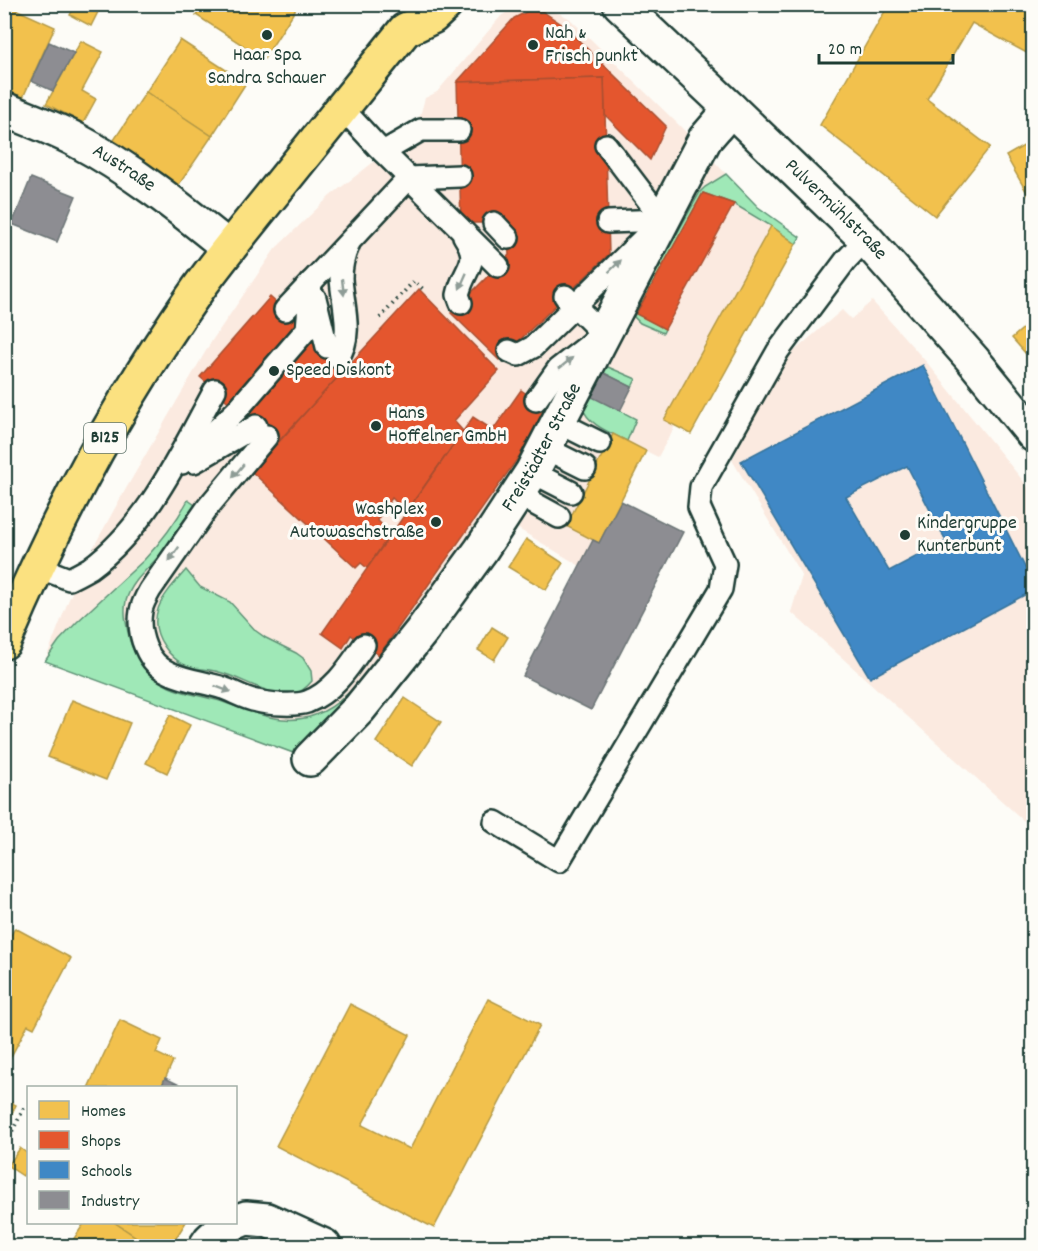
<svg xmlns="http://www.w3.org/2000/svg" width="1038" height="1251" viewBox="0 0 1038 1251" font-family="Dekko,sans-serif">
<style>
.built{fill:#fbeae0}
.green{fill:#9fe8b7;stroke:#5f9276;stroke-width:1.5}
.homes{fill:#f2c14e;stroke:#b39946;stroke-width:1.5}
.shops{fill:#e4572e;stroke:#a94f30;stroke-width:1.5}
.schools{fill:#3f88c5;stroke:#35729a;stroke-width:1.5;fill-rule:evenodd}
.industry{fill:#8d8d92;stroke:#6c7576;stroke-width:1.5}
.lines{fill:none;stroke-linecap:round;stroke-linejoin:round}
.lane-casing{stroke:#1f3d34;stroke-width:26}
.street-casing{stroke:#1f3d34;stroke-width:38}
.secondary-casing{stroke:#1f3d34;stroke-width:38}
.primary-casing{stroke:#1f3d34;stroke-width:38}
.path{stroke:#1f3d34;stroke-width:4;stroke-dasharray:1.5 4.5;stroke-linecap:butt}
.lane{stroke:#fdfcf7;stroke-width:21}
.street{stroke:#fdfcf7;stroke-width:33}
.secondary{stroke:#fdfcf7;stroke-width:33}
.primary{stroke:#fbe180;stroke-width:33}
.oneway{fill:#8e9c96}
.poi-dot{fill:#1f3d34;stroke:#fdfcf7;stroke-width:2}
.labels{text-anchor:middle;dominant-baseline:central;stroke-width:6;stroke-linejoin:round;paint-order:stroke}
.shield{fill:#fdfcf7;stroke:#62766e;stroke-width:1.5}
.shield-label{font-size:18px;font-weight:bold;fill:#1f3d34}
.poi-label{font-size:20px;fill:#1f3d34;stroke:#fdfcf7;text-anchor:start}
.street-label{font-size:20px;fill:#1f3d34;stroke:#fdfcf7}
</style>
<rect width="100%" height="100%" fill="#fdfcf7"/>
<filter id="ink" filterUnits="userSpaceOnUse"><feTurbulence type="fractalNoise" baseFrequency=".0167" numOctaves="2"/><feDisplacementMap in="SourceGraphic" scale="12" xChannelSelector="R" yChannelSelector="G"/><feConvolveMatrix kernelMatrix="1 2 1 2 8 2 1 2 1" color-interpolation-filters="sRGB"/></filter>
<g filter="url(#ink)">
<!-- built -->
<g class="built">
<path d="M518 5H541L569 18 680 126 758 207 800 237 691 434 675 426 658 457 646 451 599 543 593 540 580 566 490 512 380 665 296 754 45 661 69 599 93 548 120 499 211 342 275 249 330 196 389 150 420 116 425 98 437 92 501 16Z"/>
<path d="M872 301 929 365 1033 493V829L791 612 802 576 732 460 785 359 842 310 851 319Z"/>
</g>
<!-- green -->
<g class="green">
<path d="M726 174 758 207 800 237 796 244 771 226 734 204 703 193 637 313 665 329 663 333 640 323 634 317 638 304 700 192 705 187Z"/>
<path d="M608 367 636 379 632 387 604 373 592 396 636 419 627 441C611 433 587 425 582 406L602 368Z"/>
<path d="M188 500 195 505C190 513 184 520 179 527 174 535 170 543 164 550 151 567 132 579 126 601 123 614 127 627 130 641 133 650 137 657 143 665 164 694 191 692 223 702 252 712 284 727 315 715 341 706 359 682 376 661L380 665 296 754 45 661 59 641 77 622 144 560C161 542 176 522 188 500Z"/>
<path d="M186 570 200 587 230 602 256 631 266 638 296 653 303 658 311 671 312 681C307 687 302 692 294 694 268 697 243 678 219 672 209 669 198 670 188 666 178 663 169 654 164 646 143 615 166 593 186 570Z"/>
</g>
<!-- homes -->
<g class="homes">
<path d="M4 4 55 27 20 104 4 96Z"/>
<path d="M76 4H102L91 26 70 15Z"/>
<path d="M203 4H299L264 59 196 15Z"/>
<path d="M889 4H1034V57L972 23 927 99 990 147 935 216 820 125Z"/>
<path d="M180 40 246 83 212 136 146 92Z"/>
<path d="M81 41 103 52 82 91 96 99 83 123 46 104Z"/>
<path d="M146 92 212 136 178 186 112 143Z"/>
<path d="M1034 140V205L1006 156Z"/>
<path d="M771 226 796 244 691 434 664 420Z"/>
<path d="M1034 319V363L1012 338Z"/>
<path d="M613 434 646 451 599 543 566 526Z"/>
<path d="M526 539 563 563 546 590 508 567Z"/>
<path d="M492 627 508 637 494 660 478 650Z"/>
<path d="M405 698 441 722 412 766 376 742Z"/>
<path d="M72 700 130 723 106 780 48 757Z"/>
<path d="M170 715 190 725 167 773 146 763Z"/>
<path d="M15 928 71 958 34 1028 28 1025 8 1062 4 1060V948Z"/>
<path d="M488 999 540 1025 434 1228 276 1146 350 1004 410 1035 362 1125 410 1149Z"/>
<path d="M120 1020 162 1040 156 1053 173 1061 161 1088H88Z"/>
<path d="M4 1099 16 1105 4 1129Z"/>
<path d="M20 1148 28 1154V1167L23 1176 8 1166Z"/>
<path d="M85 1222H114L150 1246H69Z"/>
<path d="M114 1222H186L171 1246H150Z"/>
</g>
<!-- shops -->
<g class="shops">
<path d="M528 11H542L563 25 666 126 650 160 605 115 604 78 457 82 514 18Z"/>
<path d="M604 78 609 254 499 360 451 313 509 255 507 223H461L457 82Z"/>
<path d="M703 193 734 204 665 329 636 314Z"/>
<path d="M419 289 499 371 454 421 463 431 406 512 392 498 377 520 391 533 367 568 361 563 356 568 252 472 313 404Z"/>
<path d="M270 297 348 366 276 444 200 377Z"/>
<path d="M521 390 551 411 379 655 351 635 343 648 322 633 473 417 493 430Z"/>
</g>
<!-- schools -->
<path class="schools" d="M923 365 1034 585V590L870 678 741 461ZM907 466 946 541 889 571 846 497Z"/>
<!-- industry -->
<g class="industry">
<path d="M49 42 74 53 53 91 31 81Z"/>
<path d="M31 178 76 196 57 242 12 224Z"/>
<path d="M604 373 632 387 620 411 592 397Z"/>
<path d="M621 501 683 532 591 710 523 676 593 540 599 543Z"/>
<path d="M165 1078 184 1087 185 1088H161Z"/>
</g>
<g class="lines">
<defs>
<g id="lane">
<path d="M342 108 377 146 498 266"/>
<path d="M606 145 663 220"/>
<path d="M383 152 421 130H459"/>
<path d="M608 222 663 220"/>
<path d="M494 223 508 238"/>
<path d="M315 298 327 347"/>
<path d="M461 303 458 295 459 291C466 266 481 262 464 236"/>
<path d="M285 310 409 178 460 176"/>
<path d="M509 351 518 355 533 347 646 236"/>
<path d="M338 357C354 336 342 302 341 278 341 267 344 255 348 246"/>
<path d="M536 400 558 369 603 334 565 296"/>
<path d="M558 422 600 443"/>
<path d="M267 436 208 507 150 590C146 597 142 604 141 611 137 634 147 664 170 673 187 681 205 682 223 688 234 692 245 699 257 701 269 704 295 706 307 702 333 692 349 667 364 645"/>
<path d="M545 448 585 468"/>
<path d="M194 462 256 426"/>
<path d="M182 463 237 410 307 329 311 282"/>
<path d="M532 472 571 492"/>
<path d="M517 494 559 517"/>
<path d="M38 567 69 579C76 576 83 572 90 568 148 526 181 452 215 390"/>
<path d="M495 822 559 861 721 589 725 564 699 507 701 487 778 351 846 260 866 239"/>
</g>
<g id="street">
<path id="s1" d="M4 109C28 119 53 128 76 140 131 169 181 209 229 248"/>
<path id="s2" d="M310 759 359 709 421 632 481 550 532 472 705 139 731 109"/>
<path d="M206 1246 210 1240 224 1227 246 1218 267 1220 324 1246"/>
</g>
<g id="secondary">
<path id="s3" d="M620 4 731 109 866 239 973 360 1034 435"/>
</g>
<path id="primary" d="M4 642C56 519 121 398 198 289 221 257 247 226 271 196 316 140 361 85 405 30L432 17 446 4"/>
</defs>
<!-- lane casing -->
<use href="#lane" class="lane-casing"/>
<!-- street casing -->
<use href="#street" class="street-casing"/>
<!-- secondary casing -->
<use href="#secondary" class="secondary-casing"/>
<!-- primary casing -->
<use href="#primary" class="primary-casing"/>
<!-- path -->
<g class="path">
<path d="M380 318 414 281 424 290"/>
<path d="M4 1147 24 1108"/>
</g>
<!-- lane -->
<use href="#lane" class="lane"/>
<!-- street -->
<use href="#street" class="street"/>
<!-- secondary -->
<use href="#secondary" class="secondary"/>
<!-- primary -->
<use href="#primary" class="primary"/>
</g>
<!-- one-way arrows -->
<defs><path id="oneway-solid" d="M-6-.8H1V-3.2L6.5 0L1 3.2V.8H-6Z" transform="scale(1.5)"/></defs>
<g class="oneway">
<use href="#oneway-solid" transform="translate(615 266) rotate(-44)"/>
<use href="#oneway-solid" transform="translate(463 281) rotate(114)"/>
<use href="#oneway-solid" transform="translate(343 287) rotate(83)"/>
<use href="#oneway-solid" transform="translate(566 363) rotate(-39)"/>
<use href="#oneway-solid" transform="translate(238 471) rotate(130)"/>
<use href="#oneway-solid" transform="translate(174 554) rotate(125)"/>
<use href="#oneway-solid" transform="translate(223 689) rotate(20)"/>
</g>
</g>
<!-- markers -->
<g class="poi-dot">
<circle cx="267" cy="35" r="6"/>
<circle cx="533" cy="45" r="6"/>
<circle cx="274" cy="371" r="6"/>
<circle cx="376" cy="426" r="6"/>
<circle cx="436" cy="522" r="6"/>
<circle cx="905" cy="535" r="6"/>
</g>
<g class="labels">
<!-- shield labels -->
<rect class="shield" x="84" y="423" width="42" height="30" rx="4.5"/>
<g class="shield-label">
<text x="105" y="438">B125</text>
</g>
<!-- poi labels -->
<g class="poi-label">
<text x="545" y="34">Nah &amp;<tspan x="545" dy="23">Frisch punkt</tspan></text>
<text x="267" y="56" text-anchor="middle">Haar Spa<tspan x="267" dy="23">Sandra Schauer</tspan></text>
<text x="286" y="371">Speed Diskont</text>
<text x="388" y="414">Hans<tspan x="388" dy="23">Hoffelner GmbH</tspan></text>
<text x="424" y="510" text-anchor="end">Washplex<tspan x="424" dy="23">Autowaschstraße</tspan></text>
<text x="917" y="524">Kindergruppe<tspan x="917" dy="23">Kunterbunt</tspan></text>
</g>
<!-- street labels -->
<g class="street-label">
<text stroke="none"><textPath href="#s1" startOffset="134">Austraße</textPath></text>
<text stroke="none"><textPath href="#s3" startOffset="298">Pulvermühlstraße</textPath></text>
<text stroke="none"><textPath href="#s2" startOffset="390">Freistädter Straße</textPath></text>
</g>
</g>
<!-- margin -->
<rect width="1038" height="1251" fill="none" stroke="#fdfcf7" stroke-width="24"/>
<rect x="12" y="12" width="1014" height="1227" fill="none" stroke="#1f3d34" stroke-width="2" filter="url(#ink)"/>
<!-- legend -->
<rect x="27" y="1086" width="210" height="138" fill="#fdfcf7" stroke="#a4b0a9" stroke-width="1.5"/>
<rect x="39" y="1101" width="30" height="18" fill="#f2c14e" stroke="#a4b0a9" stroke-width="1.5"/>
<text x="81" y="1116" font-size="18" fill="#1f3d34">Homes</text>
<rect x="39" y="1131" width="30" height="18" fill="#e4572e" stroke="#a4b0a9" stroke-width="1.5"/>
<text x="81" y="1146" font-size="18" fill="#1f3d34">Shops</text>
<rect x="39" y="1161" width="30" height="18" fill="#3f88c5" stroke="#a4b0a9" stroke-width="1.5"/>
<text x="81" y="1176" font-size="18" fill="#1f3d34">Schools</text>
<rect x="39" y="1191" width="30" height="18" fill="#8d8d92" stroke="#a4b0a9" stroke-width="1.5"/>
<text x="81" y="1206" font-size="18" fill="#1f3d34">Industry</text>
<!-- scale -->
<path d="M819 54v9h134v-9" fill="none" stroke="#1f3d34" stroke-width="3"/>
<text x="828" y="54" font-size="18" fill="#1f3d34" stroke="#fdfcf7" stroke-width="4.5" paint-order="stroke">20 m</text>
</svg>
